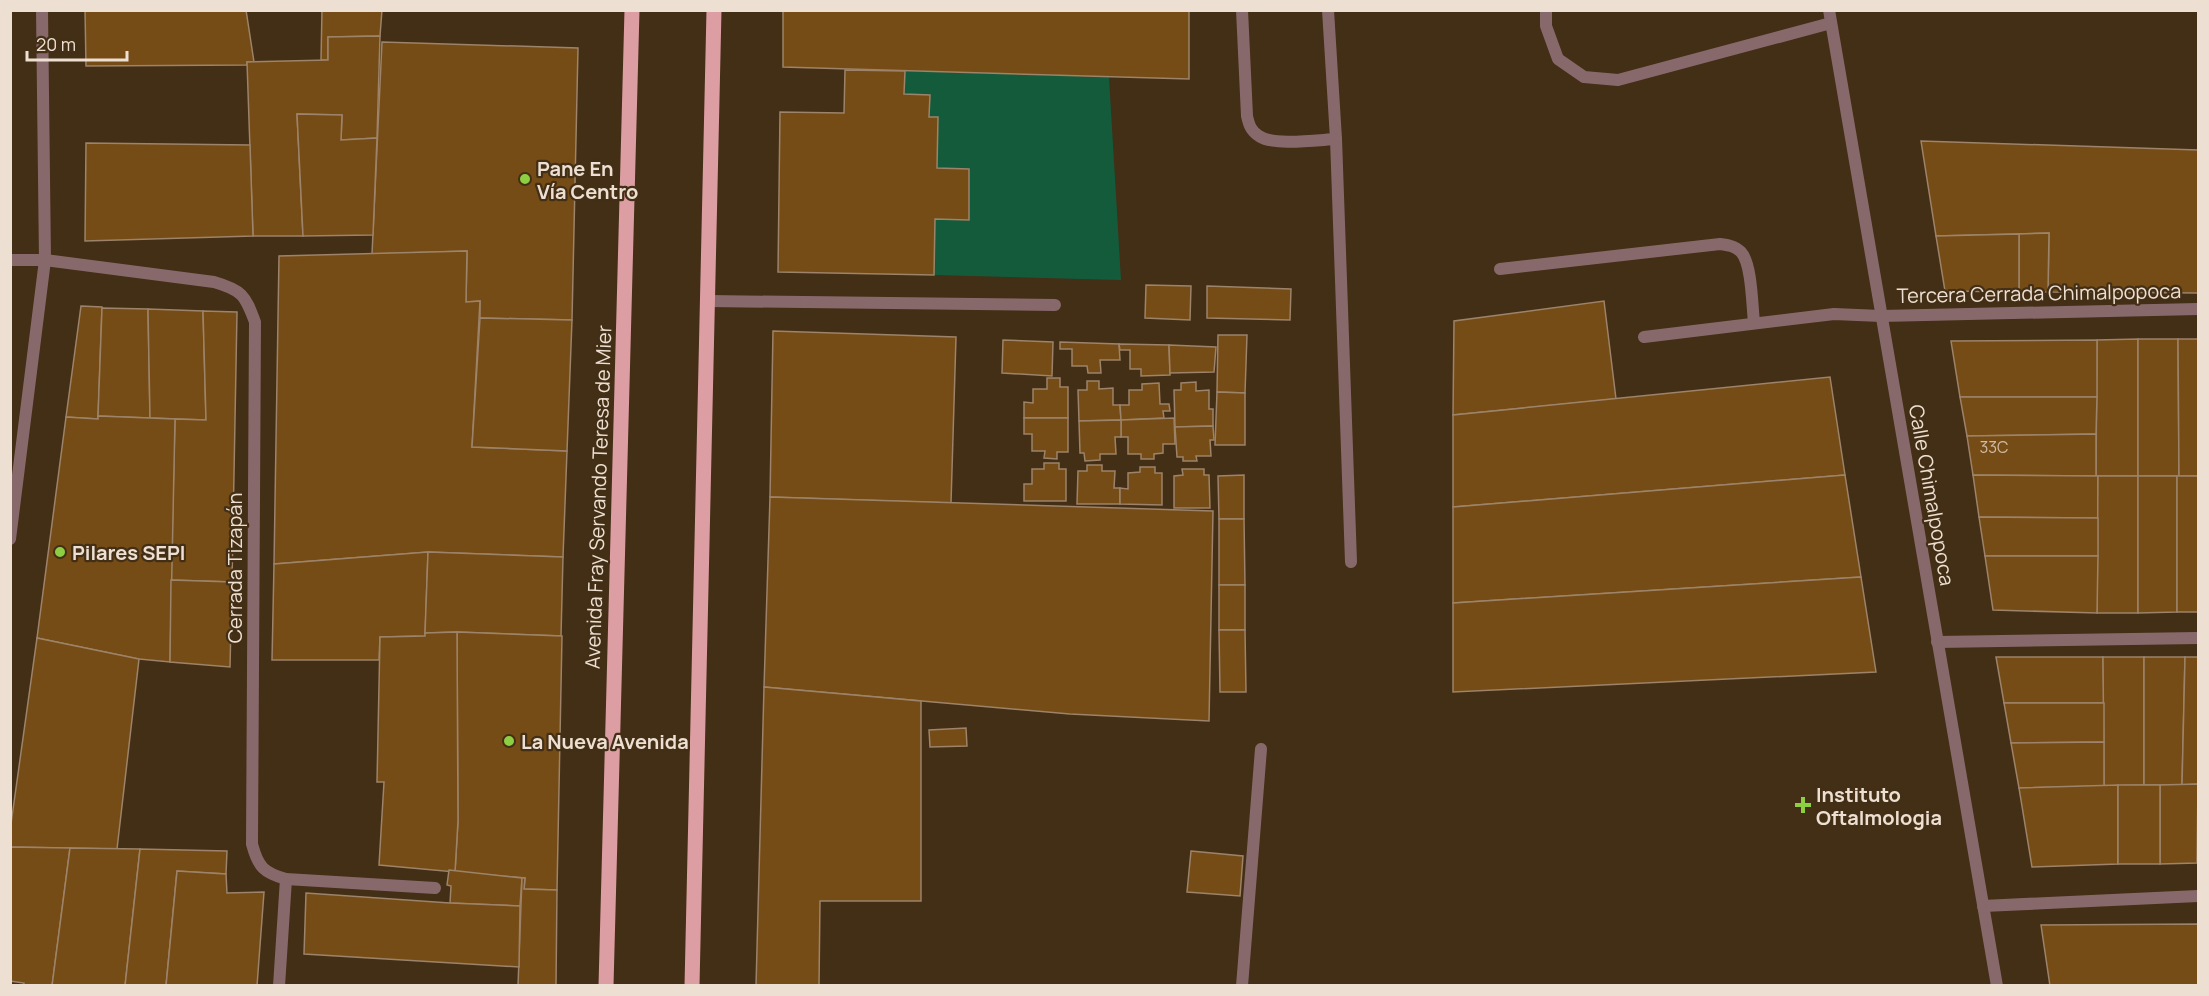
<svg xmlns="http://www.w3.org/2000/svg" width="2209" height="996" viewBox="0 0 2209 996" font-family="Manrope,sans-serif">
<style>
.green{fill:#145b3c}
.building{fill:#764c16;stroke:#9c8369;stroke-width:1.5}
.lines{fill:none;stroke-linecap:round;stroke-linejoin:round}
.service{stroke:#88696b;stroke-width:12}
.minor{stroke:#88696b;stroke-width:12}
.primary{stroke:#dc9ea3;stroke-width:15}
.poi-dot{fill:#8ece43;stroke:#432e16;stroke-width:2}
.labels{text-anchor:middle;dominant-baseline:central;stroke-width:4.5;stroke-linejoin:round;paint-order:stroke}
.number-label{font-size:16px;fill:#cfbba3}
.poi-label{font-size:20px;font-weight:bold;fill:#ede0d2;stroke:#432e16;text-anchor:start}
.street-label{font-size:20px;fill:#ede0d2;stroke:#432e16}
</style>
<rect width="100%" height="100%" fill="#432e16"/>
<!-- green -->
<path class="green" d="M905 71 1109 77 1121 280 934 275 935 219 969 220V169L937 168 938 118 929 117 930 95 904 94Z"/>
<!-- building -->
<g class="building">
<path d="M85 10H246L254 62H247V65L86 66Z"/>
<path d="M322 10H382L380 36 328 37V60H321Z"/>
<path d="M783 10H1189V79L783 67Z"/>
<path d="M380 36 377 138 341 140 342 115 297 114 303 236H253L247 62 328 60V37Z"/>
<path d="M382 42 578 48 572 320 480 318V301L466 302 467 251 372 254Z"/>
<path d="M845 70 905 71 904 94 930 95 929 117H938L937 168 969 169V220L935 219 934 275 778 272 780 112 844 113Z"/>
<path d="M297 114 342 115 341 140 377 138 373 235 303 236Z"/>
<path d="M1921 141 2198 150V293L2048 292 2049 233 1936 236Z"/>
<path d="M86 143 250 145 253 236 85 241Z"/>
<path d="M2049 233 2048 292H2019V234Z"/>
<path d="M2019 234V292L1945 291 1936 236Z"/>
<path d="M467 251 466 302 480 301 472 447 567 451 563 557 428 552 274 564 279 256Z"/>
<path d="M1146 285 1191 286 1190 320 1145 318Z"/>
<path d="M1207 286 1291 289 1290 320 1207 318Z"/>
<path d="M1604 301 1616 399 1453 415 1454 321Z"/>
<path d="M81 306 102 307 98 419 66 417Z"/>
<path d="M102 308 148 309 150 418 98 416Z"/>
<path d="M148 309 203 311 206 420 150 418Z"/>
<path d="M203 311 237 312 232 582 171 580 175 419 206 420Z"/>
<path d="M480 318 572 320 567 451 472 447Z"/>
<path d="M773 331 956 337 951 503 770 497Z"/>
<path d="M1218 335H1247L1245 393 1217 392Z"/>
<path d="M2138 339V476H2096L2097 340Z"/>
<path d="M2138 339H2178L2179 476H2138Z"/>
<path d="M2178 339H2198V476H2179Z"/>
<path d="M1003 340 1053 342 1052 376 1002 373Z"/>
<path d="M2097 340V397H1960L1951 341Z"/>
<path d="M1060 342 1119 344 1120 360H1100L1101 373H1088L1087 366H1072V349H1060Z"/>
<path d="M1119 344 1169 345 1170 375 1141 376V369H1130V350H1120Z"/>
<path d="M1169 345 1216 347 1214 372 1170 373Z"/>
<path d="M1830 377 1845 475 1453 507V415Z"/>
<path d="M1047 378H1060V387H1068V418H1024V402L1033 403V389H1047Z"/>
<path d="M1087 381H1099V389L1113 388V405H1120L1121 420 1079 421 1078 390H1087Z"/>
<path d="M1196 382V391L1209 390V409H1213V426L1175 427 1174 390H1181V383Z"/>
<path d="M1159 383 1160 404H1169L1170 411H1163L1164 418 1121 420 1120 405H1129V390H1142V384Z"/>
<path d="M1217 392 1245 393V445H1215Z"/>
<path d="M1960 397H2097L2096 434 1967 436Z"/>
<path d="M98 416 175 419 170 662 139 659 37 638 66 417 98 419Z"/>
<path d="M1024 418H1068V452H1057V459L1044 458 1045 451H1032V434H1024Z"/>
<path d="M1174 418 1175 444H1163V453L1154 454V459H1141V454H1128V437H1121V420Z"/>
<path d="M1121 420V437H1115L1116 454H1100V460L1085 461 1084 453H1080L1079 421Z"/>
<path d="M1213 426 1214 440H1210L1211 456H1196L1197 461H1183V457H1177L1175 427Z"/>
<path d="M2096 434V476L1973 475 1967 436Z"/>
<path d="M1044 463H1059V469H1066V501H1024V484H1032V469H1044Z"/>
<path d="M1087 465H1102V471H1115L1114 488H1120V504H1077L1078 471H1087Z"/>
<path d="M1140 467H1155V473H1162V505L1120 504V488L1128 489V473L1140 472Z"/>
<path d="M1182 469H1204V475H1209L1210 508H1174V476L1183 475Z"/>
<path d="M1244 475V519H1219L1218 476Z"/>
<path d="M1845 475 1861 577 1453 603V507Z"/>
<path d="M1973 475 2098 476V518L1979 517Z"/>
<path d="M2098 476H2138V613H2097Z"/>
<path d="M2138 476H2177V612L2138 613Z"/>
<rect x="2177" y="476" width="21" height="136"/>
<path d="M770 497 1213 511 1209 721 1070 714 764 687Z"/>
<path d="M1979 517 2098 518V556H1985Z"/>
<path d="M1219 519H1244L1245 585H1219Z"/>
<path d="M428 552 425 636 380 637 379 660H272L274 564Z"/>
<path d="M428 552 563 557 561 636 457 632 425 633Z"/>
<path d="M1985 556H2098L2097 613 1993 610Z"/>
<path d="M1861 577 1876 672 1453 692V603Z"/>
<path d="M171 580 232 582 230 667 170 662Z"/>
<rect x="1219" y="585" width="26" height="45"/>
<path d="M1219 630H1245L1246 692H1220Z"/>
<path d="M457 632 562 636 557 890 524 889 525 878 455 872 458 821Z"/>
<path d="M457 632 458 821 455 872 379 865 384 782H377L380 637 425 636V633Z"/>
<path d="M37 638 139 659 117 849 10 847V831Z"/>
<path d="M1996 657H2103L2104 703H2004Z"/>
<path d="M2103 657H2144V785L2104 786Z"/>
<path d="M2144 657H2185L2182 785H2144Z"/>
<path d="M2185 657H2198V784L2182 785Z"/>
<path d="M764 687 921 701V901H820L819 986H756Z"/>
<path d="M2004 703H2104V742L2011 743Z"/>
<path d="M966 728 967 746 930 747 929 730Z"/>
<path d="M2104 742V786L2019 788 2011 743Z"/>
<path d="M2198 784 2197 863 2160 864V785Z"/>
<path d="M2118 785V864L2032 867 2019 788Z"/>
<rect x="2118" y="785" width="42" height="79"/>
<path d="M10 847 70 848 52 986H23L24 983 10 981Z"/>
<path d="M70 848 140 849 125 986H52Z"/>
<path d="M140 849 227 851 226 874 177 871 166 986H125Z"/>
<path d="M1191 851 1243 856 1240 896 1187 892Z"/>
<path d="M449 870 522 878 520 906 450 903 451 886 447 885Z"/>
<path d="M177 871 226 874 227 893 264 892 257 986H166Z"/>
<path d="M522 878H525L524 889 557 890 556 986H518Z"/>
<path d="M306 893 450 903 520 906 519 967 304 954Z"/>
<path d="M2198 924V986H2050L2041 925Z"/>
</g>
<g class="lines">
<!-- service -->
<g class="service">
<path d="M1242 10 1247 116C1249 125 1251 131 1259 136 1273 146 1317 140 1336 139"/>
<path d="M1328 10 1336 139 1351 562"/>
<path d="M1546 10V26L1558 59 1584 77 1618 80 1831 23"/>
<path d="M1500 269 1720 244C1728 245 1735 246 1741 252 1752 264 1752 306 1754 322"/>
<path d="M708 301 1055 305"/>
<path d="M1644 337 1834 314 1881 316"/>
<path d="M1242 986 1261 749"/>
</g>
<!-- minor -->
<g class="minor">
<path d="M1829 10 1997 986"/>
<path d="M10 260H45L214 282C242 290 245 295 255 322L252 844C258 867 264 873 286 879L435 888"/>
<path d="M1881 316 2198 309"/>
<path d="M10 539 45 260 42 10"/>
<path d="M1937 642 2198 638"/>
<path d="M1983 906 2198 896"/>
<path d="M279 986 286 879"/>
</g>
<!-- primary -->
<g class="primary">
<path d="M606 986 632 10"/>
<path d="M692 986 714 10"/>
</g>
</g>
<!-- markers -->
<g class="poi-dot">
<circle cx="525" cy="179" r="6"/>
<circle cx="60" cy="552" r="6"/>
<circle cx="509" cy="741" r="6"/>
<path d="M1800 796h6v6h6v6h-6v6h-6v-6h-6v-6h6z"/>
</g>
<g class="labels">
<!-- number labels -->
<g class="number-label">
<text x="1994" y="447">33C</text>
</g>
<!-- poi labels -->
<g class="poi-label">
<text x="537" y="168">Pane En<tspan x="537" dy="23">Vía Centro</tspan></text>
<text x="72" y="552">Pilares SEPI</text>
<text x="521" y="741">La Nueva Avenida</text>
<text x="1816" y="794">Instituto<tspan x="1816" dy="23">Oftalmologia</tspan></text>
</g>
<!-- street labels -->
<g class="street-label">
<text transform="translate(2039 293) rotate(-1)">Tercera Cerrada Chimalpopoca</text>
<text transform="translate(1932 495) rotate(80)">Calle Chimalpopoca</text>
<text transform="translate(598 497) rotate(-88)">Avenida Fray Servando Teresa de Mier</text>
<text transform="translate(234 568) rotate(-90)">Cerrada Tizapán</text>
</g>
</g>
<!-- border -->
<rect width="2209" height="996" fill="none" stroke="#ede0d2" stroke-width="24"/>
<!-- scale -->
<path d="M27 51v9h100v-9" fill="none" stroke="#ede0d2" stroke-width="3"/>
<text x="36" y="51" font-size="18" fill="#ede0d2" stroke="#432e16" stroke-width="4.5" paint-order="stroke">20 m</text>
</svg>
